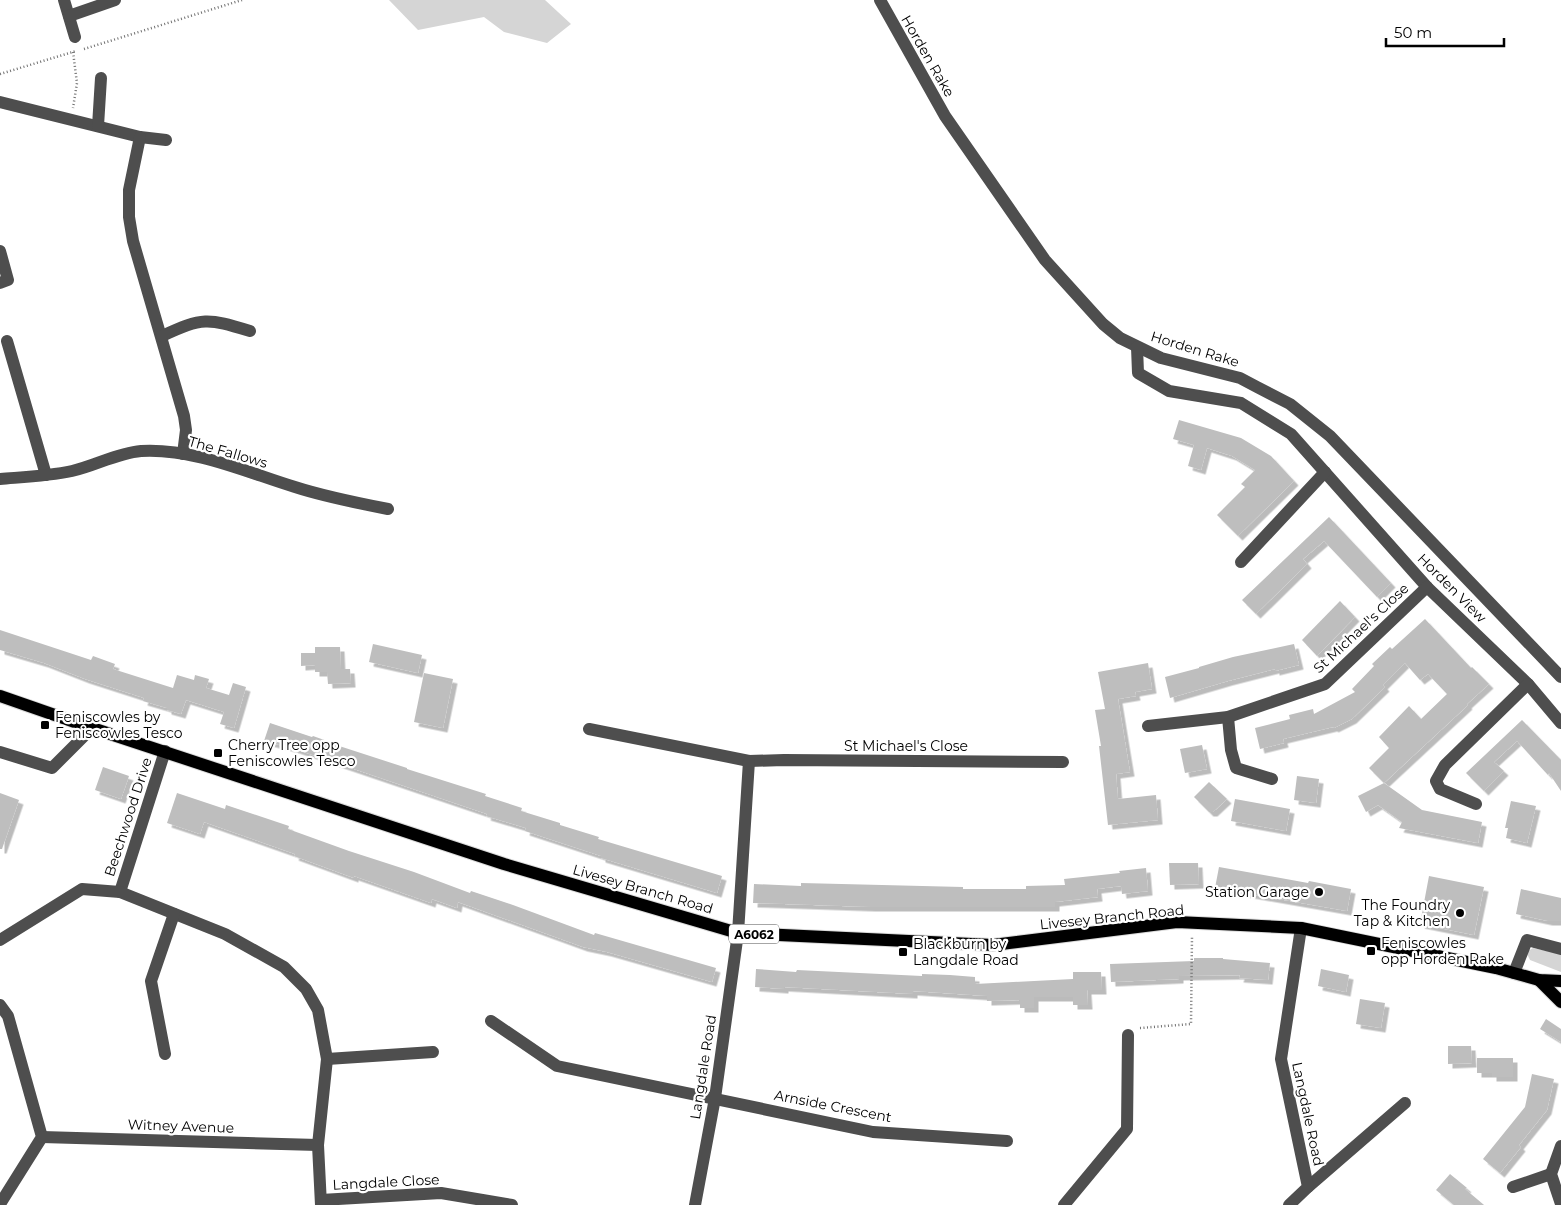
<svg xmlns="http://www.w3.org/2000/svg" width="1561" height="1205" viewBox="0 0 1561 1205" font-family="Montserrat,sans-serif">
<style>
.green{fill:#d5d5d5}
.building{fill:#bebebe;filter:url(#shadow)}
.lines{fill:none;stroke-linecap:round;stroke-linejoin:round}
.major-casing{stroke:#dbdbdb;stroke-width:14}
.path{stroke:#707070;stroke-width:2.5;stroke-dasharray:1 2.5;stroke-linecap:butt}
.minor{stroke:#4e4e4e;stroke-width:12}
.major{stroke:#000;stroke-width:12}
.poi-dot{fill:#000;stroke:#fff;stroke-width:2}
.labels{text-anchor:middle;dominant-baseline:central;stroke-width:4.5;stroke-linejoin:round;paint-order:stroke}
.shield{fill:#fff;stroke:#4c4c4c;stroke-width:1}
.shield-label{font-size:12px;font-weight:bold;fill:#000}
.street-label{font-size:14px;fill:#000;stroke:#fff}
.poi-label{font-size:14px;fill:#000;stroke:#fff;text-anchor:start}
</style>
<defs>
<filter id="shadow"><feDropShadow dx="4.5" dy="4.5" stdDeviation="0" flood-color="#0004"/></filter>
</defs>
<rect width="100%" height="100%" fill="#fff"/>
<!-- green -->
<g class="green">
<path d="M389 0H545L571 24 547 43 504 32 484 17 418 30Z"/>
<path d="M1533 948 1561 954V972L1530 960 1526 952Z"/>
</g>
<!-- building -->
<g class="building">
<path d="M1179 420 1241 438 1271 456 1294 481 1238 536 1217 515 1245 487 1241 484 1255 470 1232 456 1207 448 1201 470 1188 466 1194 445 1173 439Z"/>
<path d="M1329 517 1391 583 1377 597 1324 541 1303 559 1307 564 1256 614 1242 600Z"/>
<path d="M1340 601 1355 617 1317 656 1302 640Z"/>
<path d="M1425 619 1471 668 1472 667 1489 684 1467 704 1468 705 1384 783 1422 810 1482 822 1478 843 1399 828 1402 822 1378 805 1366 812 1358 796 1384 783 1369 768 1389 748 1379 737 1409 706 1421 719 1447 694 1428 674 1420 680 1405 663 1383 685 1385 687 1352 719 1334 728 1333 727 1283 739 1284 743 1260 749 1255 728 1290 719 1289 715 1313 709 1314 714 1355 692 1352 689 1374 666 1372 664 1390 647 1392 649Z"/>
<path d="M0 630 91 660 93 656 115 664 113 669 173 688 177 675 194 680 195 675 209 679 206 688 229 695 233 683 246 687 234 728 220 724 224 712 186 700 181 714 167 710V708L143 701 144 698 85 679 44 663 0 650Z"/>
<path d="M373 644 422 655 418 673 369 662Z"/>
<path d="M1294 644 1299 665 1275 671V669L1228 681 1170 698 1165 677 1199 668V667L1233 657Z"/>
<path d="M315 647H340L341 669H350L351 683 328 684 327 672H315V665L301 666V653H315Z"/>
<path d="M1148 663 1152 689 1135 692 1136 696 1118 699 1130 772 1116 774 1118 799 1156 795 1158 820 1108 825 1099 746H1101L1095 710 1105 709 1098 672Z"/>
<path d="M424 673 453 679 443 728 414 722Z"/>
<path d="M1522 720 1561 760V791L1549 773 1548 775 1517 741 1494 762 1504 771 1484 791 1466 773Z"/>
<path d="M270 723 312 737 313 736 330 742V743L407 768V769L486 794 485 796 522 808 521 811 560 823V825L599 837 598 839 722 876 717 893 601 858V856L525 831 526 828 486 816 487 814 295 749 264 741Z"/>
<path d="M1202 745 1207 769 1185 773 1180 749Z"/>
<path d="M103 767 129 776 121 799 95 790Z"/>
<path d="M1297 776 1319 779 1316 803 1294 800Z"/>
<path d="M1209 782 1227 799 1213 812H1209L1194 797Z"/>
<path d="M0 793 19 800 2 849H0Z"/>
<path d="M177 793 225 809 226 805 289 826 288 829 349 851 414 872 470 893 471 891 513 905 594 935 595 933 716 968 712 982 607 952 583 947 458 902 457 908 432 899 431 903 354 876V878L294 856 295 854 204 822 200 834 167 823Z"/>
<path d="M1235 799 1290 809 1286 831 1231 821Z"/>
<path d="M1511 801 1536 806 1527 843 1506 838 1508 828H1505Z"/>
<path d="M1169 863H1198L1199 884 1170 885Z"/>
<path d="M1219 867 1308 883 1309 881 1351 889 1347 911 1215 888Z"/>
<path d="M1146 868 1148 891 1122 894 1121 886 1097 889 1098 897 1055 902V907H871L753 903 754 884 801 886V883L963 887V889H1026V886L1065 885 1064 879 1120 873 1119 871Z"/>
<path d="M1429 876 1484 887 1474 935 1420 924Z"/>
<path d="M1521 889 1561 898V921H1548L1516 914Z"/>
<path d="M1194 958H1223V959L1270 963 1268 980 1239 978 1240 975 1179 976V979L1111 982 1110 964 1194 961Z"/>
<path d="M756 969 796 972 797 970 922 976V974L950 975 975 977V984L1073 979V972H1101L1102 990H1087L1088 1005H1073V997H1034V1008H1020V1000L987 1001V996L913 991V994L784 987V989L755 987Z"/>
<path d="M1321 969 1349 975 1346 992 1318 986Z"/>
<path d="M1360 999 1385 1003 1381 1028 1356 1024Z"/>
<path d="M1546 1019 1561 1029V1042L1540 1029Z"/>
<path d="M1448 1046H1471L1472 1063 1448 1064Z"/>
<path d="M1477 1058H1513V1077H1492V1073H1477Z"/>
<path d="M1532 1074 1554 1079 1547 1110 1519 1145 1521 1147 1500 1173 1483 1159 1525 1107Z"/>
<path d="M1450 1174 1467 1188 1465 1189 1484 1205H1454L1436 1190Z"/>
</g>
<g class="lines">
<defs>
<g id="major">
<path d="M0 696 92 728 504 864 738 933 993 945 1177 922 1301 928 1496 968 1539 980 1561 981"/>
<path d="M1539 980 1561 1002"/>
</g>
</defs>
<!-- major casing -->
<use href="#major" class="major-casing"/>
<!-- path -->
<g class="path">
<path d="M84 49 242 0"/>
<path d="M73 52 77 83 73 108"/>
<path d="M0 74 76 51"/>
<path d="M1140 1028 1191 1024 1192 936"/>
</g>
<!-- minor -->
<g class="minor">
<path d="M64 0 75 37"/>
<path d="M880 0 945 116 1045 260 1103 324 1120 338 1161 358 1240 378 1257 387 1290 404 1330 436 1561 677"/>
<path d="M69 16 115 0"/>
<path d="M0 102 140 137 166 140"/>
<path d="M98 126 101 78"/>
<path d="M140 137 129 190V217L133 241 184 416 186 430 183 454"/>
<path d="M0 251 8 280 0 283"/>
<path d="M162 336C203 317 207 318 250 331"/>
<path d="M7 341 46 475"/>
<path d="M1137 347 1138 373 1169 391 1241 403 1291 434 1427 587 1528 684 1561 723"/>
<path d="M0 479C24 477 48 476 72 471 95 466 117 453 141 451 194 448 246 472 295 487 326 497 357 503 388 509"/>
<path d="M1241 562 1325 472"/>
<path d="M1228 717 1231 750 1236 768 1272 779"/>
<path d="M1148 726 1228 717 1325 684 1427 587"/>
<path d="M589 729 749 761 784 760 1063 762"/>
<path d="M0 752 52 768 92 728"/>
<path d="M1476 804 1440 789 1436 781 1445 765 1528 684"/>
<path d="M120 892 165 751"/>
<path d="M0 940 82 889 120 892 225 934 284 967 306 989 318 1010 327 1059 318 1145 321 1205"/>
<path d="M1514 973 1527 940 1561 949"/>
<path d="M0 1005 8 1016 42 1137 0 1204"/>
<path d="M491 1021 557 1066 873 1132 1007 1141"/>
<path d="M165 1054 151 981 174 914"/>
<path d="M327 1059 433 1052"/>
<path d="M42 1137 318 1145"/>
<path d="M1561 1146 1551 1174 1561 1204"/>
<path d="M1308 1187 1405 1103"/>
<path d="M1513 1187 1551 1174"/>
<path d="M321 1200 441 1193 512 1205"/>
<path d="M695 1205 715 1098 738 933 749 761"/>
<path d="M1064 1205 1127 1129 1128 1035"/>
<path d="M1289 1205 1308 1187 1281 1059 1301 928"/>
</g>
<!-- major -->
<use href="#major" class="major"/>
</g>
<!-- markers -->
<g class="poi-dot">
<rect x="40" y="720" width="10" height="10" rx="2.5"/>
<rect x="213" y="748" width="10" height="10" rx="2.5"/>
<circle cx="1319" cy="892" r="5"/>
<circle cx="1460" cy="913" r="5"/>
<rect x="1366" y="946" width="10" height="10" rx="2.5"/>
<rect x="898" y="947" width="10" height="10" rx="2.5"/>
</g>
<g class="labels">
<!-- shield labels -->
<rect class="shield" x="729" y="924.5" width="50" height="19" rx="4"/>
<g class="shield-label">
<text x="754" y="934">A6062</text>
</g>
<!-- street labels -->
<g class="street-label">
<text transform="translate(928 56) rotate(60)">Horden Rake</text>
<text transform="translate(1195 349) rotate(17)">Horden Rake</text>
<text transform="translate(228 452) rotate(16)">The Fallows</text>
<text transform="translate(1452 588) rotate(45)">Horden View</text>
<text transform="translate(1361 628) rotate(-43)">St Michael's Close</text>
<text x="906" y="746">St Michael's Close</text>
<text transform="translate(128 817) rotate(-72)">Beechwood Drive</text>
<text transform="translate(643 889) rotate(16)">Livesey Branch Road</text>
<text transform="translate(1112 917) rotate(-6)">Livesey Branch Road</text>
<text transform="translate(703 1067) rotate(-81)">Langdale Road</text>
<text transform="translate(833 1106) rotate(11)">Arnside Crescent</text>
<text transform="translate(1308 1114) rotate(78)">Langdale Road</text>
<text transform="translate(181 1126) rotate(2)">Witney Avenue</text>
<text transform="translate(386 1182) rotate(-3)">Langdale Close</text>
</g>
<!-- poi labels -->
<g class="poi-label">
<text x="55" y="717">Feniscowles by<tspan x="55" dy="16">Feniscowles Tesco</tspan></text>
<text x="228" y="745">Cherry Tree opp<tspan x="228" dy="16">Feniscowles Tesco</tspan></text>
<text x="1309" y="892" text-anchor="end">Station Garage</text>
<text x="1450" y="905" text-anchor="end">The Foundry<tspan x="1450" dy="16">Tap &amp; Kitchen</tspan></text>
<text x="1381" y="943">Feniscowles<tspan x="1381" dy="16">opp Horden Rake</tspan></text>
<text x="913" y="944">Blackburn by<tspan x="913" dy="16">Langdale Road</tspan></text>
</g>
</g>
<!-- scale -->
<path d="M1386 38v8h118v-8" fill="none" stroke="#000000" stroke-width="2.5"/>
<text x="1394" y="38" font-size="15" fill="#000000" stroke="#ffffff" stroke-width="4" paint-order="stroke">50 m</text>
</svg>
